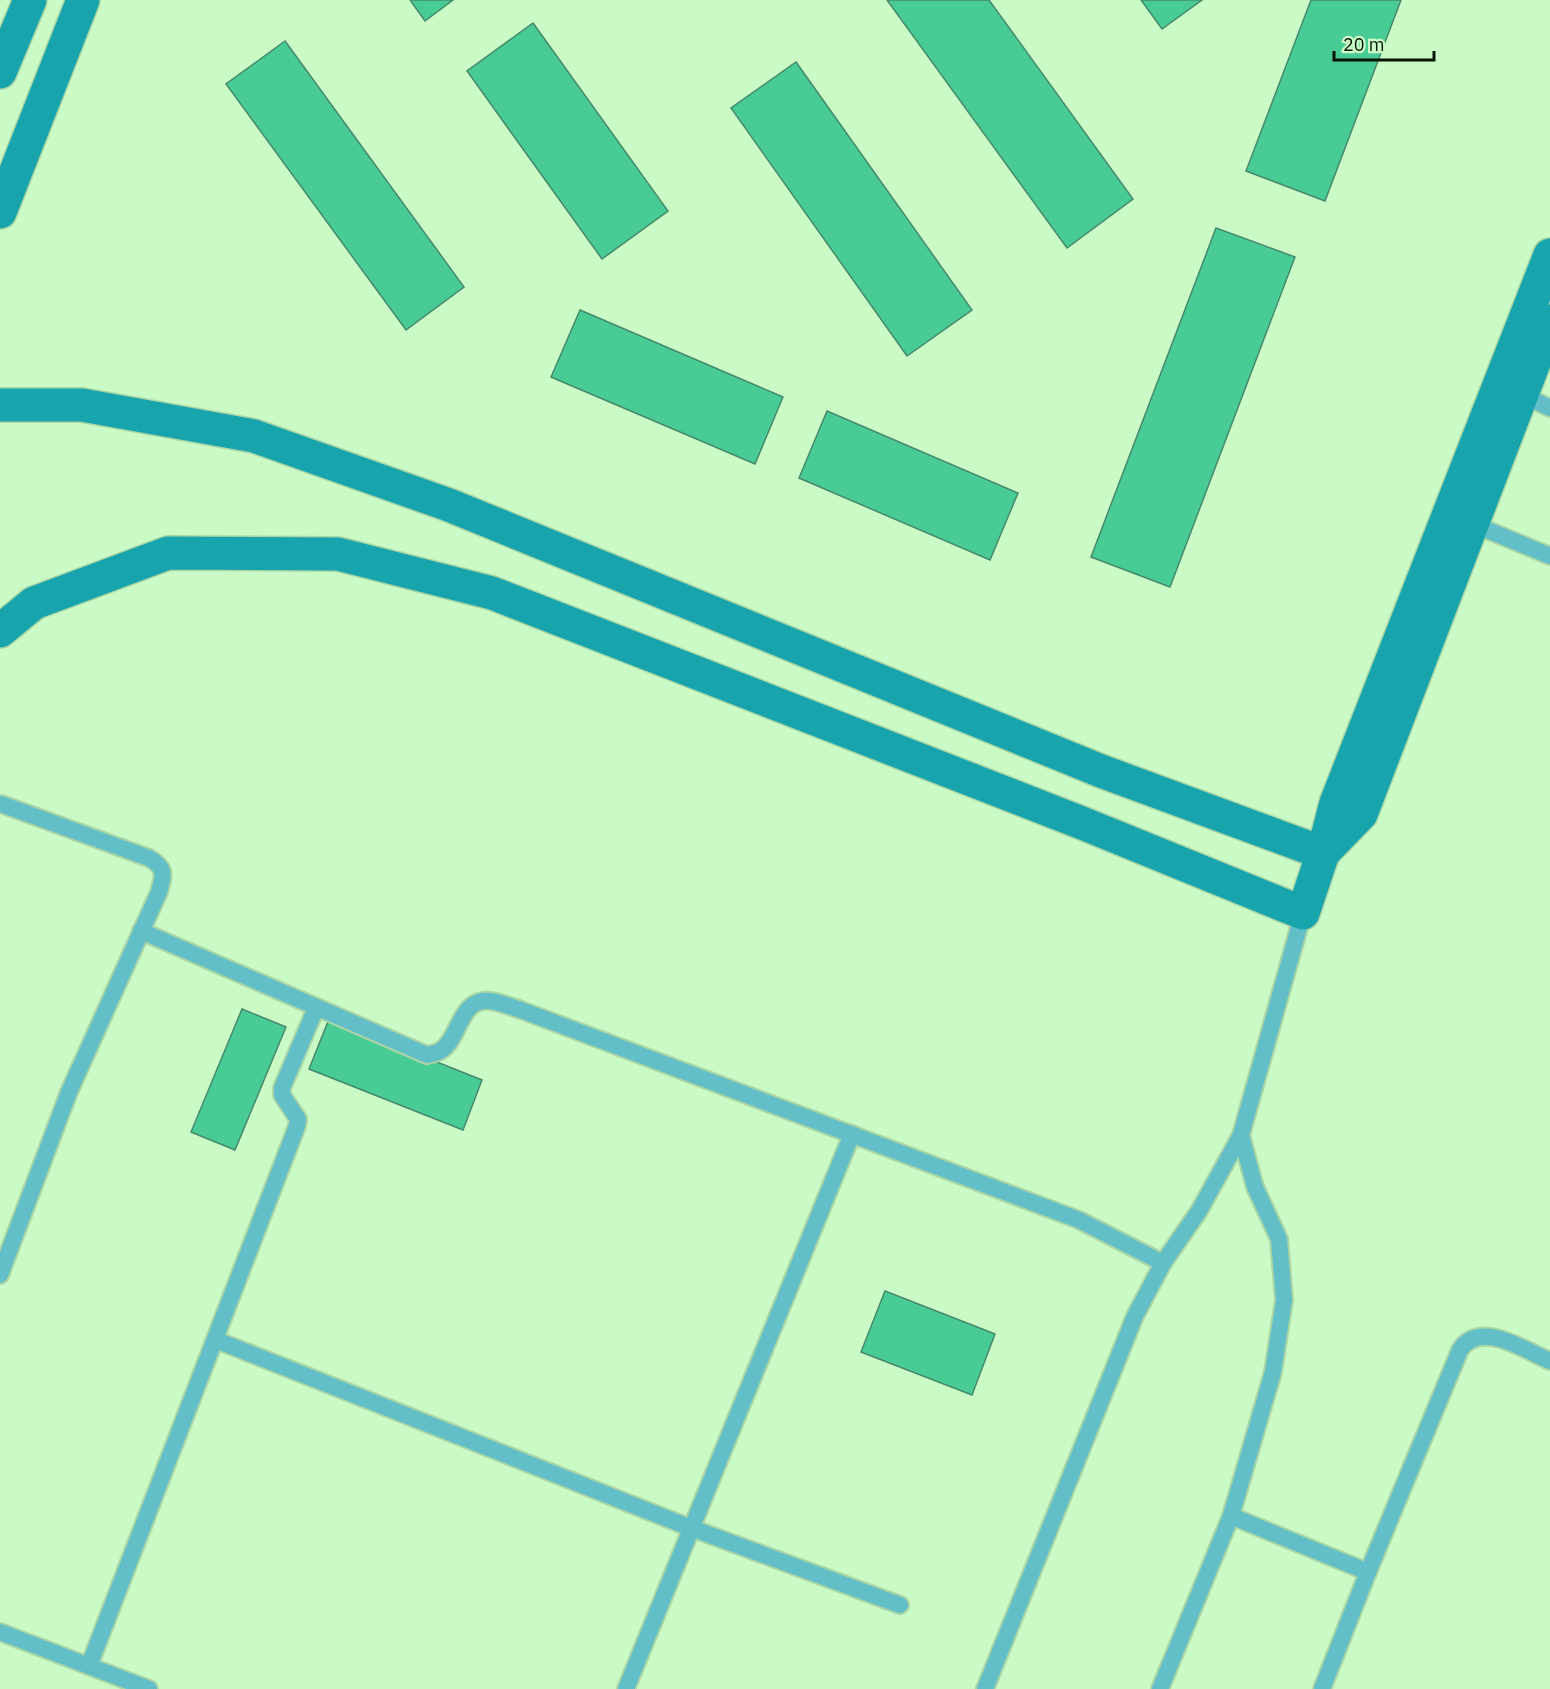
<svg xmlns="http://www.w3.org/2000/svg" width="1550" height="1689" viewBox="0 0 1550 1689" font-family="'IBM Plex Sans',sans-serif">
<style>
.building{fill:#49cb96;stroke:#458a6b;stroke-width:1.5}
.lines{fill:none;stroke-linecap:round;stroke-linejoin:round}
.lane-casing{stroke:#aad6a6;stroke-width:20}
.secondary-casing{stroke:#aad6a6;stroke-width:36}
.lane{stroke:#62bfc7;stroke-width:16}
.secondary{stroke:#18a4ad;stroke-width:33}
</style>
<rect width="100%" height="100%" fill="#cafac5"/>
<!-- building -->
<g class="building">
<path d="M410 0H453L425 21Z"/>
<path d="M887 0H989L1133 199 1067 248Z"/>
<path d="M1141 0H1202L1162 29Z"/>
<path d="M1311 0H1401L1325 201 1246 171Z"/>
<path d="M533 23 668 211 602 259 467 71Z"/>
<path d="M285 41 464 287 406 330 226 84Z"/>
<path d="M796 62 972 310 907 356 731 108Z"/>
<path d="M1216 228 1295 257 1170 587 1091 557Z"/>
<path d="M580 310 783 397 755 464 551 377Z"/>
<path d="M827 411 1018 493 990 560 799 478Z"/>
<path d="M242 1009 286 1027 235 1150 191 1132Z"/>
<path d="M329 1019 482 1080 463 1130 309 1069Z"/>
<path d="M885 1291 995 1334 972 1395 861 1352Z"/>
</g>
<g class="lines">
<defs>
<g id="lane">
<path d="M1521 394 1550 408"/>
<path d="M1473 524 1550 556"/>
<path d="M141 931 427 1055C431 1054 437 1053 440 1051 460 1040 459 997 490 1001 500 1002 511 1007 521 1010L1079 1220 1163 1263"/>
<path d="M0 1275 69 1092 159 892C164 874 166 868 149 858L1 804"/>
<path d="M216 1340 691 1528 900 1605"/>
<path d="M1231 1516 1368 1572"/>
<path d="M0 1632 149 1689"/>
<path d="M89 1666 297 1126 298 1119 282 1095V1088L316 1008"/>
<path d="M626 1689 852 1134"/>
<path d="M985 1689 1135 1316 1163 1263 1199 1211 1241 1135"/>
<path d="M1160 1689 1231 1516 1273 1372 1284 1300 1279 1239 1255 1187 1241 1135 1303 913"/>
<path d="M1322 1689 1368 1572 1460 1350C1480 1319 1524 1350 1550 1361"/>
</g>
<g id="secondary">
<path d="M0 72 30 0"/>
<path d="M0 212 83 0"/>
<path d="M0 405H82L254 436 449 505 1101 771 1323 853"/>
<path d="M0 631 34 603 168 553 338 554 492 593 1082 823 1303 913 1323 853 1336 803 1550 255"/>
<path d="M1324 852 1361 814 1550 321"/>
</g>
</defs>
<!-- lane casing -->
<use href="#lane" class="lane-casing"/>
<!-- secondary casing -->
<use href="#secondary" class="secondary-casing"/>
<!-- lane -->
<use href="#lane" class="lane"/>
<!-- secondary -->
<use href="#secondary" class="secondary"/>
</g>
<!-- scale -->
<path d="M1334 51v9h100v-9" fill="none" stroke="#051604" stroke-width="3"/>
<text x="1343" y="51" font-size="18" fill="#051604" stroke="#cafac5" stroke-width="4.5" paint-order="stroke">20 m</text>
</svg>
